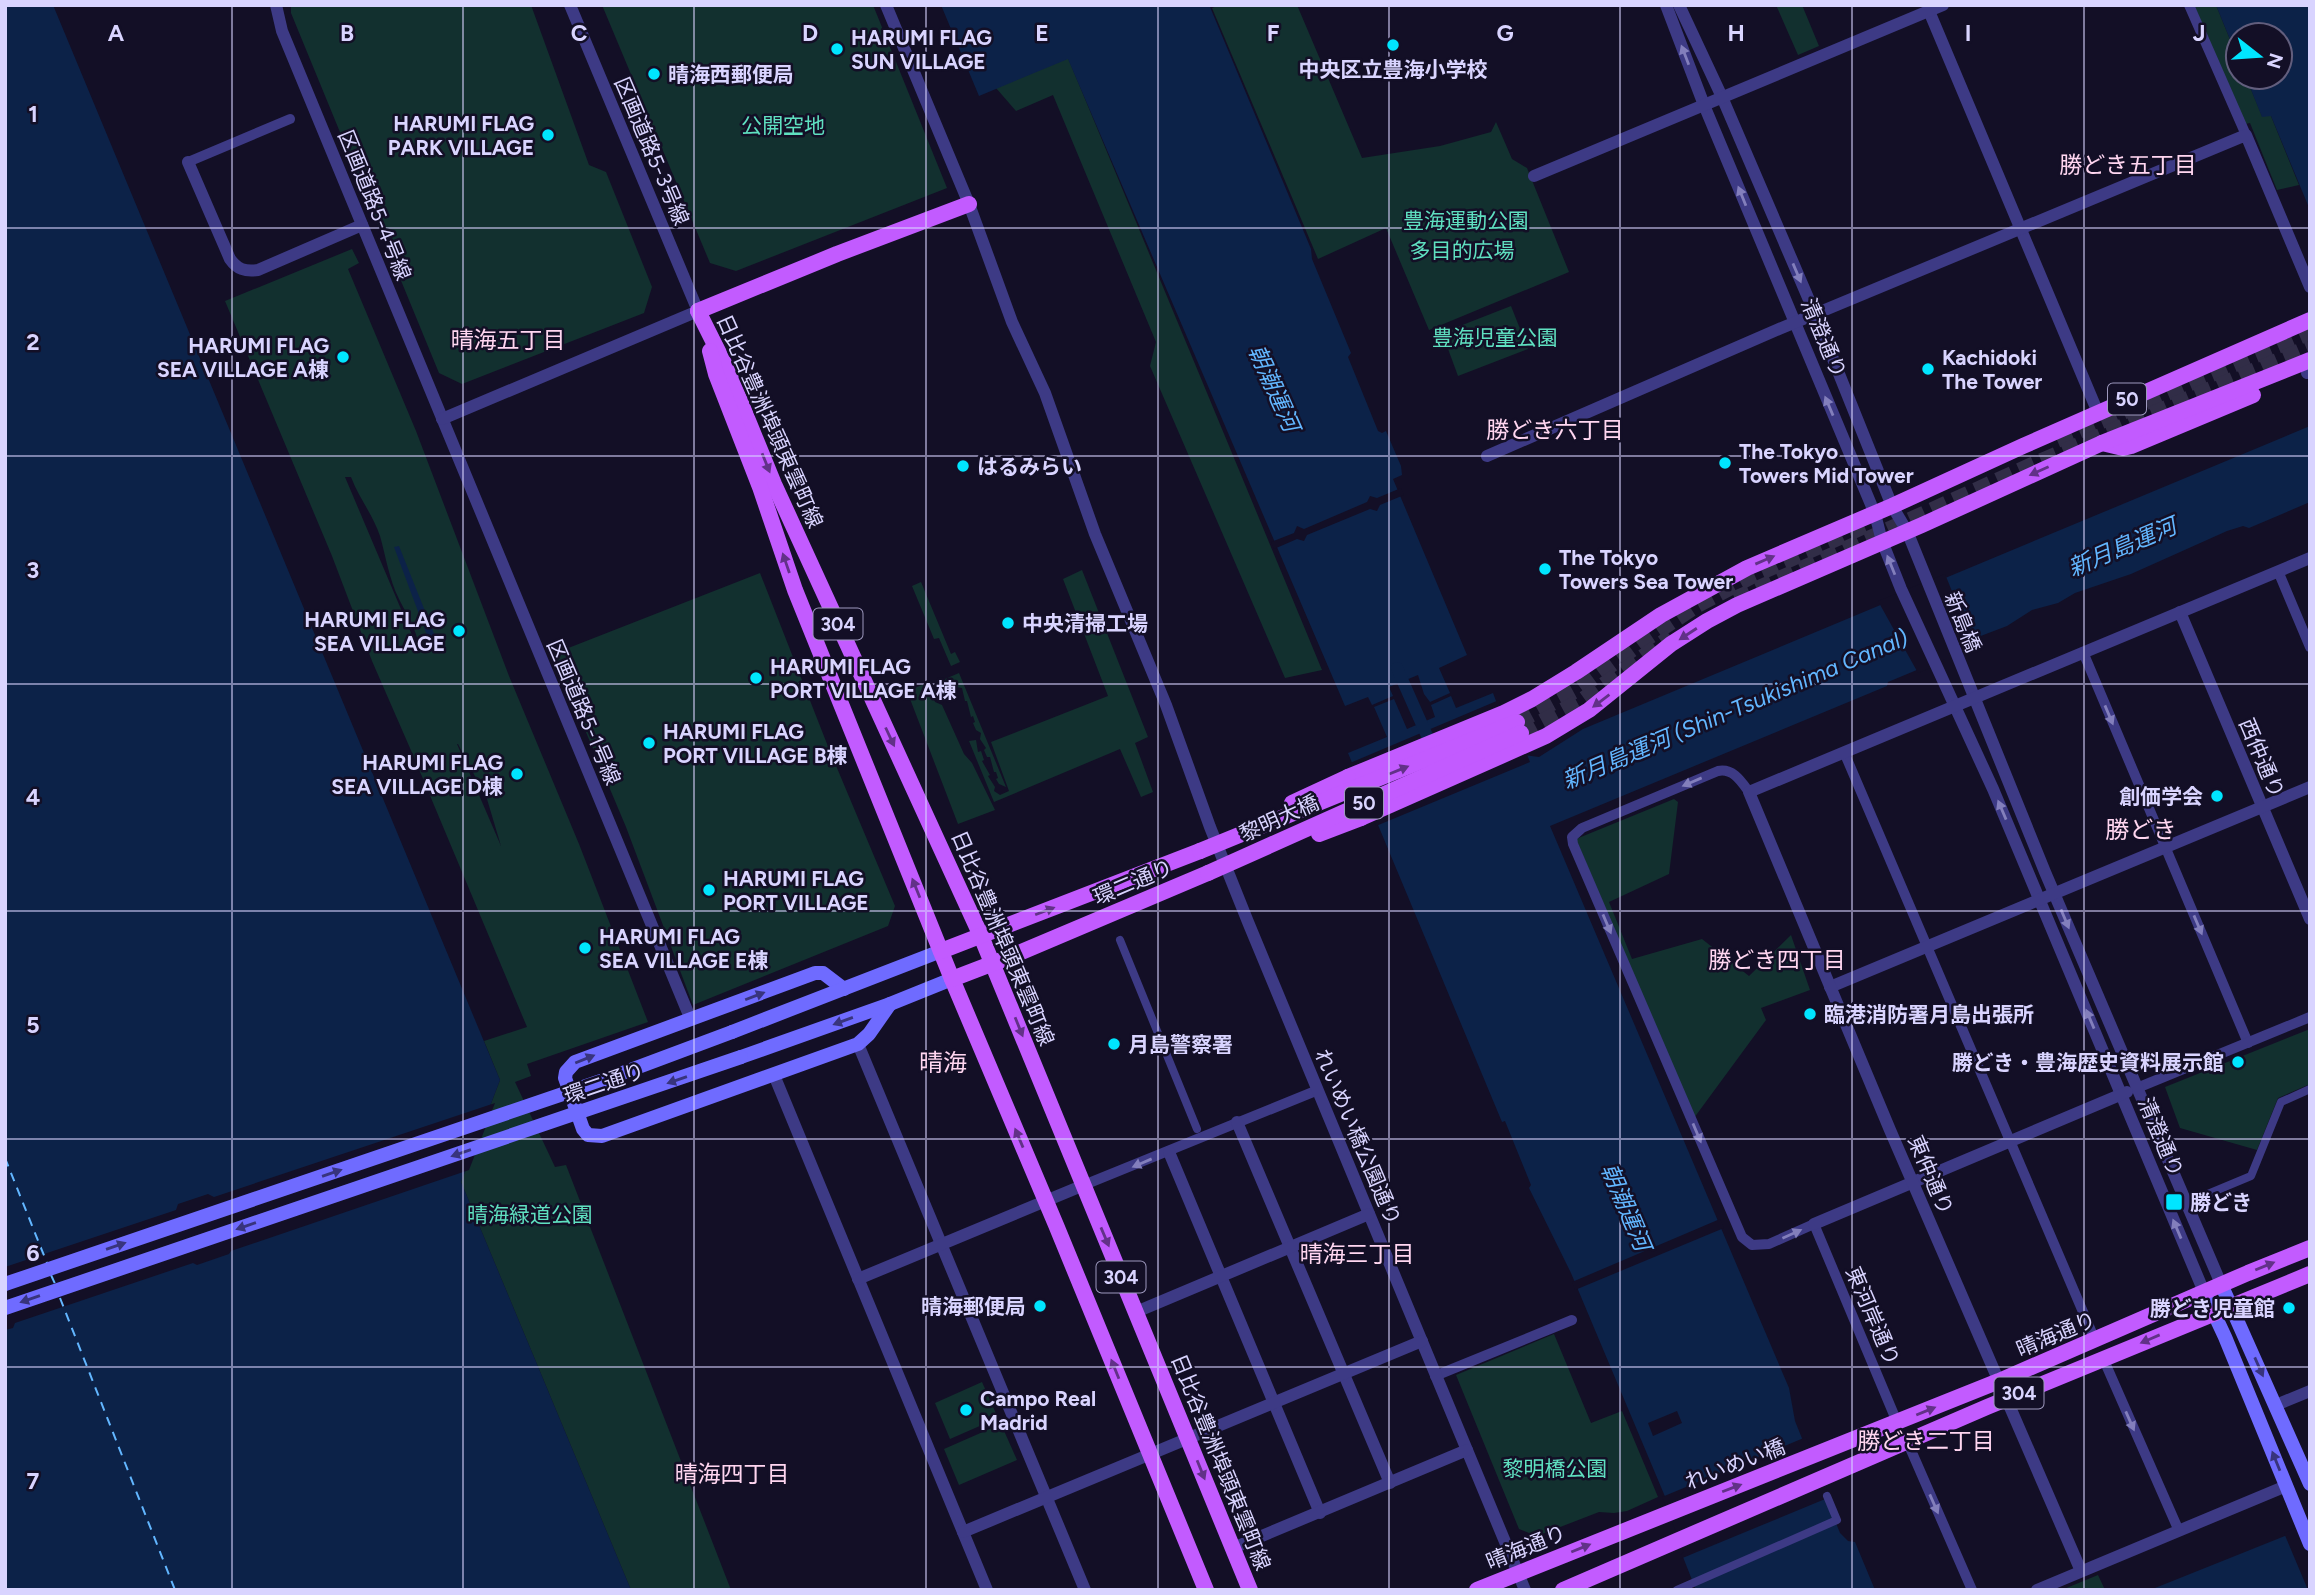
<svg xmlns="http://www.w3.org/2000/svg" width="2315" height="1595" viewBox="0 0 2315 1595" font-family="Figtree,'Noto Sans JP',sans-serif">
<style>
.green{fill:#12302f;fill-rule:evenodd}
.water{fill:#0c2248}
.pier{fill:#130f26}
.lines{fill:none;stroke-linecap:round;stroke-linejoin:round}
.canal{stroke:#0c2248;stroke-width:12}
.ferry{stroke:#62b6ff;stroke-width:2;stroke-dasharray:9 7;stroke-linecap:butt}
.primary-tunnel{stroke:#312d47;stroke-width:16;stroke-dasharray:16 8;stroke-linecap:butt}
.pedestrian{stroke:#3d3a85;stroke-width:8}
.minor{stroke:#3d3a85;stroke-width:10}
.tertiary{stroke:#3d3a85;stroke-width:12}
.secondary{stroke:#6f6bff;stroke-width:14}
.primary{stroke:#c25bff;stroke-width:16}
.secondary-bridge{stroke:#6f6bff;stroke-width:14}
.primary-bridge{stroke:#c25bff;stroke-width:16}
.oneway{fill:#837fbc}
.oneway2{fill:#623188}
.oneway3{fill:#38347d}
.grid{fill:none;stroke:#d9d4ff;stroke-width:2;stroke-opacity:0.55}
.poi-dot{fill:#00e5ff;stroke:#130f26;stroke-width:2.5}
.labels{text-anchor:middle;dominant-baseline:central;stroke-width:5;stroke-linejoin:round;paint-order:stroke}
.shield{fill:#130f26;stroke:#9e99be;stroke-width:2}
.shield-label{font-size:19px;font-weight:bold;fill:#d9d4ff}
.poi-label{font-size:21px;font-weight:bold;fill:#d9d4ff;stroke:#130f26;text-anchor:start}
.park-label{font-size:21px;fill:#5fe0c0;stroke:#130f26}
.street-label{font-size:21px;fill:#d9d4ff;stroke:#130f26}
.neighbourhood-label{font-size:23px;fill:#ffd6f0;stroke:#130f26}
.water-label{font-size:23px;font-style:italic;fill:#62b6ff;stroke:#130f26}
.quarter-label{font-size:24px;fill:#ffd6f0;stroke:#130f26}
.grid-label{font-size:23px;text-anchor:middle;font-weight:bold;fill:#d9d4ff;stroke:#130f26;stroke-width:5;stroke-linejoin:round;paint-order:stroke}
</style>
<rect width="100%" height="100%" fill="#130f26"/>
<!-- green -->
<g class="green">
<path d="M291 5H531L589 165 606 172 652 287 644 313 462 384 439 373 291 13Z"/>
<path d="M602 5H873L947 188 736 271 710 263Z"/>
<path d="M1220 5H1297L1362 158 1440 146 1491 132 1496 122 1512 159 1527 168 1569 272 1429 330 1386 228 1318 259 1212 8Z"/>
<path d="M1776 5H1802L1819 46 1798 55Z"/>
<path d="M2194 5H2216L2238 59V77H2246L2262 116H2271L2299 185 2277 190 2250 123 2245 124Z"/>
<path d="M1068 58 1322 670 1285 678 1150 366 1156 342 1053 95 1016 111 996 88Z"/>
<path d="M352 249 359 263 348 269 416 431 509 676 579 844 648 1022 527 1064 531 1076 515 1082 555 1167 566 1165 731 1590H631L461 1182 500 1080 484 1041 527 1027 413 755 372 661 332 556 225 301ZM345 477H351C359 498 373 515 380 536 386 557 389 579 399 599 409 619 418 631 420 654ZM458 744 487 799 501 846 457 744Z"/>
<path d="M1511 306 1528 349 1458 376 1444 338 1447 331Z"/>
<path d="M1082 570 1148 737 1135 743 1153 792 1141 797 1120 749 994 802 969 741 976 740 978 752 981 751 984 760 982 761 990 775 988 776 995 787 994 791 1000 795 1009 791 991 742 1108 696 1063 579Z"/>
<path d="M760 573 829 749 895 906 888 926 693 1005 626 827 553 654Z"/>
<path d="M921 582 951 654 955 652 960 662 951 666 939 638 934 639 912 586Z"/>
<path d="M959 673 1006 787 999 784 996 779 998 778 996 772H994L990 757H987L984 750 986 748 980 739 981 733 976 730 973 723 975 722 973 716 971 717 967 701H965L962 688 956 687 953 692 946 694 941 691 939 687 946 684 945 679Z"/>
<path d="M927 683 935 702 942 705 964 754 972 763 995 810 958 824 907 691Z"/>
<path d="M1674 799 1678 802 1669 874 1609 902 1632 959 1702 939 1749 976 1791 935 1810 990 1761 1008 1766 1020 1694 1118 1576 839Z"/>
<path d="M2310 1029V1084L2278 1098 2257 1150 2180 1128 2165 1087Z"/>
<path d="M1554 1334 1591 1423 1622 1411 1658 1497 1627 1511 1614 1513 1599 1512 1537 1536 1519 1529 1456 1375Z"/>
<path d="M982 1382 998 1418 950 1439 935 1403Z"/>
<path d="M1001 1424 1017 1460 959 1485 944 1449Z"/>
<path d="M2098 1575 2105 1590H2064V1589Z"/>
</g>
<!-- water -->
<g class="water">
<path d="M5 5H53L500 1080 461 1182 631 1590H5Z"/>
<path d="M941 5H1214L1210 7 1311 249 1312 259 1351 353 1348 357 1378 431 1382 433 1386 431 1401 466 1402 475 1393 479 1467 655 1439 668 1450 693 1430 702 1424 694 1418 675 1389 687 1393 696 1372 705 1368 697 1345 706 1068 59 979 96Z"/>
<path d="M2216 5H2310V210L2271 116 2262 117 2246 77H2280V35H2238V59Z"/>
<path d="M2310 426V502L2249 528 2243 526 2227 531 2131 574 2075 593 2058 603 2032 610 2007 626 1957 645 1936 662 1888 682 1887 686 1550 826 1789 1388 1795 1421 1840 1533 1848 1541 1855 1542 1875 1590H1696L1683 1557 1689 1555 1677 1525 1571 1273 1529 1188 1531 1185 1505 1121 1502 1122 1348 753 1387 737 1374 707 1394 699 1407 729 1435 717 1431 705 1451 696 1456 708 1493 693 1516 754 1539 757 1583 729Z"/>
<path d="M399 546 439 646 432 649 394 547Z"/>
<path d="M2310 1526V1590H2150Z"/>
</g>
<!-- pier -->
<g class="pier">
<path d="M1401 488 1404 495 1380 505 1377 511 1370 509 1307 535 1304 541 1297 539 1274 549 1271 542 1294 533 1297 526 1304 529 1367 502 1370 496 1377 498Z"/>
<path d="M1945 574 1973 643 1958 648 1938 665 1918 673 1878 601Z"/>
<path d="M1499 700 1518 751 1526 752 1530 762 1376 826 1350 763Z"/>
<path d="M495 1103 469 1170 231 1251 229 1254 197 1265 193 1263 15 1323 13 1328 5 1330V1267L176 1210 178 1204 208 1194 214 1197Z"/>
<path d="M1720 1219 1724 1228 1575 1290 1572 1282Z"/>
<path d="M1677 1411 1682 1423 1653 1436 1648 1423Z"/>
<path d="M1806 1437 1830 1497 1680 1559V1555L1684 1552 1662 1497Z"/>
<path d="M2310 1522V1590H2308L2284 1533Z"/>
</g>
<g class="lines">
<!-- canal -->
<path class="canal" d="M1397 668 1428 738"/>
<!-- ferry -->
<g class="ferry">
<path d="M5 1158 47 1263"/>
<path d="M51 1275 56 1286"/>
<path d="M60 1298 175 1590"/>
</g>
<!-- primary-tunnel -->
<g class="primary-tunnel">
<path d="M2057 440 2310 332"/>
<path d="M1735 599 2032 465 2310 347"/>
<path d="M1517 722 1578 689 1650 636 1697 605 1752 576 1880 519"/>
<path d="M1521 733 1584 699 1671 637"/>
</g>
<!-- pedestrian -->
<g class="pedestrian">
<path d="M1120 940 1197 1129"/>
<path d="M2203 1196 2251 1176 2281 1102 2310 1089"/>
<path d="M1677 1590 1837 1520 1827 1496"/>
</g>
<!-- minor -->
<g class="minor">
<path d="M2189 5 2246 135"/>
<path d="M188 162 290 119"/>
<path d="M2278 571 2310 647"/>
<path d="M2083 652 2248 1043"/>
<path d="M1844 752 2095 1340"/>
<path d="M1749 792C1741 781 1733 768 1718 771L1582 828 1572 837 1573 844 1742 1237 1752 1245 1769 1244 1814 1224 1897 1422"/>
<path d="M2137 1088 2310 1017"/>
<path d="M1084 1185 1318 1090"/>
<path d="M2103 1358 2179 1531"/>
<path d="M1435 1376 1572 1320"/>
<path d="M1907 1441 1972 1590"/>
</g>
<!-- tertiary -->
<g class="tertiary">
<path d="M276 5 282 31 691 1020"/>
<path d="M886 5 969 204 1012 322 1045 393 1095 534 1166 705 1210 827 1248 922 1525 1590"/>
<path d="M1666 5 1704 105 1875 514 1882 541 1901 589 1993 789 2204 1292"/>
<path d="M1679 5 1722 97 1815 314 1892 506 1907 531 2045 872 2221 1284"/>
<path d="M1929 11 2096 408"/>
<path d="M188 162 230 259C237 269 245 272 258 270L362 225"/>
<path d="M1534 176 1943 5"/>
<path d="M2307 373 2310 371"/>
<path d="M442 419 698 311 570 5"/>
<path d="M1487 456 1779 329 2246 135 2310 287"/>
<path d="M2180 612 2310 919"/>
<path d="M1830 987 2310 787"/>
<path d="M858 1044 1085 1590"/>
<path d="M774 1075 987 1590"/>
<path d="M1237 1122 1390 1483"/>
<path d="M1169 1152 1320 1513"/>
<path d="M1814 1224 2127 1092"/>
<path d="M858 1279 1084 1185"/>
<path d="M1136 1312 1369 1214"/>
<path d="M2276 1405 2310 1391"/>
<path d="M963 1532 1422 1341"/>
<path d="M1233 1548 1467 1450"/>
<path d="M2081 1571 1890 1130 1749 792 2310 558"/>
<path d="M2037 1590 2286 1486"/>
</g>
<!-- secondary -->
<g class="secondary">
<path d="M844 989 823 973H815L575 1062 566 1072 565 1078 583 1129 588 1135 602 1136 858 1044 869 1034 890 1004"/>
<path d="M732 1032 941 951"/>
<path d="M741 1057 890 1004 952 979"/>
<path d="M2221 1284 2310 1484"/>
<path d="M2204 1292 2225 1337 2310 1544"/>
</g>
<!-- primary -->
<g class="primary">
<path d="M698 311 727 369 774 484 981 936 1250 1590"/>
<path d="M698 311 837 254 969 204"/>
<path d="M710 351 716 374 760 487 795 590 952 979 1056 1225 1206 1590"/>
<path d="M2102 443 2123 448 2131 446 2253 395"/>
<path d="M1348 777 1504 713 1532 699 1576 672 1661 615 1747 568 1892 506 2023 446 2310 320"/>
<path d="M1361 818 1546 736 1589 710 1671 644 1707 621 1737 605 1922 525 2102 443 2310 360"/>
<path d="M941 951 1200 851"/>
<path d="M952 979 1012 956 1208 873"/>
<path d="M1477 1590 1999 1381 2248 1273 2310 1248"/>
<path d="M1563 1590 1987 1407 2310 1274"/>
</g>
<!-- secondary-bridge -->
<g class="secondary-bridge">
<path d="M5 1284 601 1081 732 1032"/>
<path d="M5 1308 741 1057"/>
</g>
<!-- primary-bridge -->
<g class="primary-bridge">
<path d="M1292 803 1348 777"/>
<path d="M1319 834 1361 818"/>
<path d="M1200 851 1517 722"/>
<path d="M1208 873 1521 733"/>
</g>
</g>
<!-- one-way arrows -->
<defs><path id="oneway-solid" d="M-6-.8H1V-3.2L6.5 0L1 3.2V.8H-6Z" transform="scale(1.75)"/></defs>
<g class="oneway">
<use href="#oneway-solid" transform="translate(1685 55) rotate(-111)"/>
<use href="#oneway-solid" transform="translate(1742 196) rotate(-112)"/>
<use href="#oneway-solid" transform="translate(1797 273) rotate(67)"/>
<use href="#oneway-solid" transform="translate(1829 406) rotate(-113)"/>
<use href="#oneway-solid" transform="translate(1891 565) rotate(-112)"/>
<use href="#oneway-solid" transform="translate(2109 715) rotate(67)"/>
<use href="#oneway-solid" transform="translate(1692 782) rotate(157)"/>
<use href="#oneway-solid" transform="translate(2002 810) rotate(-113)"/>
<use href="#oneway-solid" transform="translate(2065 919) rotate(67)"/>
<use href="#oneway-solid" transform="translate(1607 924) rotate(67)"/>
<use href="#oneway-solid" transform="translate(2198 925) rotate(67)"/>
<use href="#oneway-solid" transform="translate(2090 1019) rotate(-113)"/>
<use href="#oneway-solid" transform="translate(1697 1133) rotate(67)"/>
<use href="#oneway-solid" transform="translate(1142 1163) rotate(157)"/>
<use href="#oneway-solid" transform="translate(2177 1229) rotate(-113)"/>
<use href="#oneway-solid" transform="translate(1792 1234) rotate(-24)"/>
<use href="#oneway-solid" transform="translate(2130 1421) rotate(66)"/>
<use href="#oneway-solid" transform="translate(1934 1504) rotate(66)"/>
</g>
<g class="oneway2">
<use href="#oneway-solid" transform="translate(766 463) rotate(68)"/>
<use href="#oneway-solid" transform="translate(2039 471) rotate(156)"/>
<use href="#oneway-solid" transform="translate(1765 560) rotate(-23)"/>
<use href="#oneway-solid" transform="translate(786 563) rotate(-109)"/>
<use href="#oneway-solid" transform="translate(1688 634) rotate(147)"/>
<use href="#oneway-solid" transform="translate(1601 701) rotate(143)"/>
<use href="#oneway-solid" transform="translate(890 737) rotate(65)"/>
<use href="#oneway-solid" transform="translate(1399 770) rotate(-22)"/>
<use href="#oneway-solid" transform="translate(916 888) rotate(-112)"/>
<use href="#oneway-solid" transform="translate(1045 911) rotate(-21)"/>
<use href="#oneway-solid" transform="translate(1019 1027) rotate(68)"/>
<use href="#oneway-solid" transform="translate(1019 1138) rotate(-113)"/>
<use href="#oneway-solid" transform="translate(1105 1237) rotate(67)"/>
<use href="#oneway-solid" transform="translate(2265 1266) rotate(-22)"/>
<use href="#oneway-solid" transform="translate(2150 1339) rotate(157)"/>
<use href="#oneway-solid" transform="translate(1115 1369) rotate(-112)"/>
<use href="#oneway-solid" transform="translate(1926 1411) rotate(-22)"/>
<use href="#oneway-solid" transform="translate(1201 1470) rotate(68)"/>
<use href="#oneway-solid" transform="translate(1732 1488) rotate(-21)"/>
<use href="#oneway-solid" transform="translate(1581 1548) rotate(-22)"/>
</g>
<g class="oneway3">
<use href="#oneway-solid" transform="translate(755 996) rotate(-21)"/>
<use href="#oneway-solid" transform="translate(843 1021) rotate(160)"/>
<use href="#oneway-solid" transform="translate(585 1059) rotate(-22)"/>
<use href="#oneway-solid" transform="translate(677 1080) rotate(161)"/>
<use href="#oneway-solid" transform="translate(461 1153) rotate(161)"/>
<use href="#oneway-solid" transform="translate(332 1173) rotate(-19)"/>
<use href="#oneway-solid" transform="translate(246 1226) rotate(161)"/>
<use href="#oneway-solid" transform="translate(116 1246) rotate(-19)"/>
<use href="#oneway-solid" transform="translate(30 1299) rotate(161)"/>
<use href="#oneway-solid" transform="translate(2259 1367) rotate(66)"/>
<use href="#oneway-solid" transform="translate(2276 1461) rotate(-112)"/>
</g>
<!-- grid -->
<path class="grid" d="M232 5V1590M463 5V1590M694 5V1590M926 5V1590M1158 5V1590M1389 5V1590M1620 5V1590M1852 5V1590M2084 5V1590M5 228H2310M5 456H2310M5 684H2310M5 911H2310M5 1139H2310M5 1367H2310"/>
<!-- markers -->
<g class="poi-dot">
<circle cx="1393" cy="45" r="7"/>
<circle cx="837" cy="49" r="7"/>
<circle cx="654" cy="74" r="7"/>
<circle cx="548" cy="135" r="7"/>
<circle cx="343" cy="357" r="7"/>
<circle cx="1928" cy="369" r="7"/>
<circle cx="1725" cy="463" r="7"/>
<circle cx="963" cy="466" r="7"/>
<circle cx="1545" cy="569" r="7"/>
<circle cx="1008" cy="623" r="7"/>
<circle cx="459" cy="631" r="7"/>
<circle cx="756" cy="678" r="7"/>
<circle cx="649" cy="743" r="7"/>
<circle cx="517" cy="774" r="7"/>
<circle cx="2217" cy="796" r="7"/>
<circle cx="709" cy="890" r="7"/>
<circle cx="585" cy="948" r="7"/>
<circle cx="1810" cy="1014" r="7"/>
<circle cx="1114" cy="1044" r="7"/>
<circle cx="2238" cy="1062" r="7"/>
<rect x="2165" y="1193" width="18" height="18" rx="3.5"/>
<circle cx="1040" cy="1306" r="7"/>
<circle cx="2289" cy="1308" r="7"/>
<circle cx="966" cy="1410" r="7"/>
</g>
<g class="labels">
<!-- shield labels -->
<g class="shield">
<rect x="2108" y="383.5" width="38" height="31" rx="5"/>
<rect x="813.5" y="608.5" width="49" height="31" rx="5"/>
<rect x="1345" y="787.5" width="38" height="31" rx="5"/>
<rect x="1096.5" y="1261.5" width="49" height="31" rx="5"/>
<rect x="1994.5" y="1377.5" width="49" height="31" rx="5"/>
</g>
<g class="shield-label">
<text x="2127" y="399">50</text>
<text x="838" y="624">304</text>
<text x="1364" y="803">50</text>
<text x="1121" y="1277">304</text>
<text x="2019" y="1393">304</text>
</g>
<!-- poi labels -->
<g class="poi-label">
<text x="851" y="37">HARUMI FLAG<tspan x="851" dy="24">SUN VILLAGE</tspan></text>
<text x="1393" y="69" text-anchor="middle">中央区立豊海小学校</text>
<text x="668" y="74">晴海西郵便局</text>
<text x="534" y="123" text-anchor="end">HARUMI FLAG<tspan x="534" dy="24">PARK VILLAGE</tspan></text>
<text x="329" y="345" text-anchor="end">HARUMI FLAG<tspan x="329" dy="24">SEA VILLAGE A棟</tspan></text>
<text x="1942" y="357">Kachidoki<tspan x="1942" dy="24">The Tower</tspan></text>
<text x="1739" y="451">The Tokyo<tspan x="1739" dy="24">Towers Mid Tower</tspan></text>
<text x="977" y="466">はるみらい</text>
<text x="1559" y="557">The Tokyo<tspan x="1559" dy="24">Towers Sea Tower</tspan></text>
<text x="445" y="619" text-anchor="end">HARUMI FLAG<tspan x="445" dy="24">SEA VILLAGE</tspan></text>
<text x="1022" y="623">中央清掃工場</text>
<text x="770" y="666">HARUMI FLAG<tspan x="770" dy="24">PORT VILLAGE A棟</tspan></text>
<text x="663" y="731">HARUMI FLAG<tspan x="663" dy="24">PORT VILLAGE B棟</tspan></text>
<text x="503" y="762" text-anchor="end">HARUMI FLAG<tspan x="503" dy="24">SEA VILLAGE D棟</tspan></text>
<text x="2203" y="796" text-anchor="end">創価学会</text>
<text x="723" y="878">HARUMI FLAG<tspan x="723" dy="24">PORT VILLAGE</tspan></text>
<text x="599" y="936">HARUMI FLAG<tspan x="599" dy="24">SEA VILLAGE E棟</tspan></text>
<text x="1824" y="1014">臨港消防署月島出張所</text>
<text x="1128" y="1044">月島警察署</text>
<text x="2224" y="1062" text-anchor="end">勝どき・豊海歴史資料展示館</text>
<text x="2190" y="1202">勝どき</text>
<text x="1026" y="1306" text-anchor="end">晴海郵便局</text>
<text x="2275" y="1308" text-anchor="end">勝どき児童館</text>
<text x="980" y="1398">Campo Real<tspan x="980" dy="24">Madrid</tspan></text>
</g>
<!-- park labels -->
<g class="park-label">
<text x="783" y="125">公開空地</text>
<text x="1466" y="220">豊海運動公園</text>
<text x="1462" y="250">多目的広場</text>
<text x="1495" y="337">豊海児童公園</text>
<text x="530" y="1214">晴海緑道公園</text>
<text x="1555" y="1468">黎明橋公園</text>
</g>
<!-- street labels -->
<g class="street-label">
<text transform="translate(652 151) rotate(67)">区画道路5-3号線</text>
<text transform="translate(375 205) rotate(68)">区画道路5-4号線</text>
<text transform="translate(1824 338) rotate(67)">清澄通り</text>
<text transform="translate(770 421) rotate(66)">日比谷豊洲埠頭東雲町線</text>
<text transform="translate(1963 622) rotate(68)">新島橋</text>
<text transform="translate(584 712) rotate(67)">区画道路5-1号線</text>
<text transform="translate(2262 758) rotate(67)">西仲通り</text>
<text transform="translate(1279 818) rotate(-24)">黎明大橋</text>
<text transform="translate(1133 882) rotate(-23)">環二通り</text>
<text transform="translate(1003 938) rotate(67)">日比谷豊洲埠頭東雲町線</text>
<text transform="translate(604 1083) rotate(-19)">環二通り</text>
<text transform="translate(1358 1137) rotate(67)">れいめい橋公園通り</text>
<text transform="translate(2161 1137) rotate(67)">清澄通り</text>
<text transform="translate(1931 1175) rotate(67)">東仲通り</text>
<text transform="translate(1873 1316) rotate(67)">東河岸通り</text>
<text transform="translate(2056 1334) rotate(-23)">晴海通り</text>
<text transform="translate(1221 1462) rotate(68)">日比谷豊洲埠頭東雲町線</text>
<text transform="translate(1735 1464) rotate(-21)">れいめい橋</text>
<text transform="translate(1526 1547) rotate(-22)">晴海通り</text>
</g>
<!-- neighbourhood labels -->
<g class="neighbourhood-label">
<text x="2128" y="165">勝どき五丁目</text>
<text x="508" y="340">晴海五丁目</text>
<text x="1555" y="430">勝どき六丁目</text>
<text x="1777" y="960">勝どき四丁目</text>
<text x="1357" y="1254">晴海三丁目</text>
<text x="1926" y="1441">勝どき二丁目</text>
<text x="732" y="1474">晴海四丁目</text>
</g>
<!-- water labels -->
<g class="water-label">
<text transform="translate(1274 388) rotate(66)">朝潮運河</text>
<text transform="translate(2122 547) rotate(-23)">新月島運河</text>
<text transform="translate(1735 709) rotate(-23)">新月島運河 (Shin-Tsukishima Canal)</text>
<text transform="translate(1626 1207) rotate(67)">朝潮運河</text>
</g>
<!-- quarter labels -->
<g class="quarter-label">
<text x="2141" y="829">勝どき</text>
<text x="943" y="1062">晴海</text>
</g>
</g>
<g class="grid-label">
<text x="116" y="41">A</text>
<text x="347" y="41">B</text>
<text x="579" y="41">C</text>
<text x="810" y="41">D</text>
<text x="1042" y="41">E</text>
<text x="1273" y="41">F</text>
<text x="1505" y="41">G</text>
<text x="1736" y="41">H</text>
<text x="1968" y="41">I</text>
<text x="2199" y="41">J</text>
<text x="33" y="122">1</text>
<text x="33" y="350">2</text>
<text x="33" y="578">3</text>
<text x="33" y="805">4</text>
<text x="33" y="1033">5</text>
<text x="33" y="1261">6</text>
<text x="33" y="1489">7</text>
</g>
<!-- border -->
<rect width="2315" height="1595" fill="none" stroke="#d9d4ff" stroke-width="14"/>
<!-- north arrow -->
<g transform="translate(2259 56) rotate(107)"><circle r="33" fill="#130f26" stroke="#625e7d" stroke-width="2"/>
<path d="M0-5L12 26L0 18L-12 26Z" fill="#00e5ff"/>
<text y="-10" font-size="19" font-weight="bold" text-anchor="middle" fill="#d9d4ff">N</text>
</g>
</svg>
